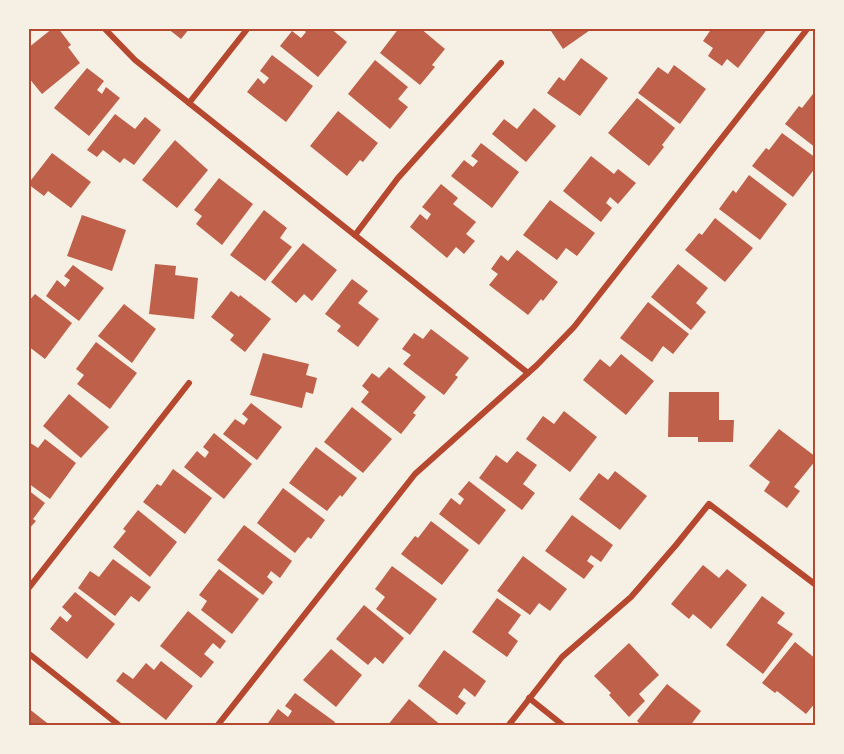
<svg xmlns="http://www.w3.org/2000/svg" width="844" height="754" viewBox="0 0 844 754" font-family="'Public Sans',sans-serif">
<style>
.building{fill:#bf614a}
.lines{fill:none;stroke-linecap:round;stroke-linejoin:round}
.minor{stroke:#b5482f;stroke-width:6}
.neatline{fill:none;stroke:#b5482f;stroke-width:2}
</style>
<rect width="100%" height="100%" fill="#f6efe4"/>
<!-- building -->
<g class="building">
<path d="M53 28H58L71 45 68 47 80 63 42 94 28 77V48Z"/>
<path d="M167 28H190L181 39Z"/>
<path d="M302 28H330L347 42 318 77 280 46 292 31 301 38 306 32Z"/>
<path d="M399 28H420L445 49 432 65 435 67 420 85 380 53Z"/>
<path d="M555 28H593L563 49 551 31Z"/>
<path d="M712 28H768L738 68 727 59 722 66 708 56 713 48 703 41Z"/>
<path d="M272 55 313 86 286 122 247 92 258 78 264 84 269 78 260 71Z"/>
<path d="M581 58 608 78 580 116 547 93 559 77 564 81Z"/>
<path d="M375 60 408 87 398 99 408 107 390 129 348 94Z"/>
<path d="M674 65 706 89 680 124 638 93 658 67 668 74Z"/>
<path d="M87 68 104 81 97 90 102 94 106 87 120 98 89 136 54 108Z"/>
<path d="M816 90V148L785 124 799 106 802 108Z"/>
<path d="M637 98 675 128 662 145 664 147 649 166 608 133Z"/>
<path d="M534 108 556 126 526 162 492 134 504 119 517 129Z"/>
<path d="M338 111 378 143 363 162 360 160 347 176 310 146Z"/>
<path d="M115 114 135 129 145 117 161 130 134 165 124 158 120 163 103 150 97 157 87 150Z"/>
<path d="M782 133 816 158V167L793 197 752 166 766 148 769 150Z"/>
<path d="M175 140 208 170 177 208 142 180Z"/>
<path d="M481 143 519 172 492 208 451 176 464 160 473 167 478 161 471 156Z"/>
<path d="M52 153 91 182 71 208 48 191 44 196 28 184Z"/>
<path d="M591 156 614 174 618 169 636 183 618 204 610 197 606 203 612 208 601 222 563 191Z"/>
<path d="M749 175 787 204 760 240 719 209 733 190 736 193Z"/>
<path d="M219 178 253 204 222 245 196 224 202 216 194 210Z"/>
<path d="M441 184 458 198 453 204 476 222 466 234 475 241 464 254 456 247 447 258 410 227 420 214 427 220 431 214 422 207Z"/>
<path d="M550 200 595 233 577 256 566 248 557 260 523 235Z"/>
<path d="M264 210 287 228 280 238 292 247 265 281 230 255Z"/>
<path d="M82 215 126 230 112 271 67 256Z"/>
<path d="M715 218 753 248 725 282 685 250 699 233 702 235Z"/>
<path d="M303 243 337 270 312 301 304 294 296 303 271 282Z"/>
<path d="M517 250 558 282 543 301 541 299 528 315 489 285 498 274 491 269 501 255 508 261Z"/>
<path d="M155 264 176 266 175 275 198 278 194 319 149 314Z"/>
<path d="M678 264 708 288 696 303 706 312 691 330 651 297Z"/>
<path d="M73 265 104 288 79 321 46 296 57 280 65 287 70 280 64 276Z"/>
<path d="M352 279 368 291 358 303 379 319 358 347 337 331 341 326 325 314Z"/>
<path d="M231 291 239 297 240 295 271 319 245 352 230 340 234 335 211 317Z"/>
<path d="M35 294 72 323 45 359 28 346V316L31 313 28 311V302Z"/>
<path d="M648 302 689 334 673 354 663 346 652 362 620 338Z"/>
<path d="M124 304 156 329 132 363 98 336Z"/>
<path d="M431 329 469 358 455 375 458 377 444 395 403 364 411 355 402 349 414 333 423 339Z"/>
<path d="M96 342 137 373 110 409 77 384 84 375 76 369Z"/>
<path d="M263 353 309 364 306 375 317 378 313 394 306 392 302 408 250 395Z"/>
<path d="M621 354 654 381 626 415 583 380 600 359 610 367Z"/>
<path d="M389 367 426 397 413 413 416 415 401 434 361 402 369 392 362 386 372 373 379 378Z"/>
<path d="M669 392H719V420H734L733 442H698V437H668Z"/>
<path d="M69 394 109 427 81 458 43 426Z"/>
<path d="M251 403 282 427 257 460 223 434 235 419 244 425 248 419 242 414Z"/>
<path d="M352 407 392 439 363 473 324 442Z"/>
<path d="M564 411 597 437 570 472 526 439 543 416 554 424Z"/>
<path d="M779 429 816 457V460L794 487 800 491 787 508 764 491 770 482 749 466Z"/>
<path d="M214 433 252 464 224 499 184 467 197 451 205 458 209 452 203 447Z"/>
<path d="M45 439 76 463 50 499 28 483V443L29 442 38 448Z"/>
<path d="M316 447 357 478 342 497 340 495 327 511 289 483Z"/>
<path d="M517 451 537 465 523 484 535 493 522 510 479 478 496 455 507 463Z"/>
<path d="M173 469 212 498 185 534 143 502 157 484 161 486Z"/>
<path d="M615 471 647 496 620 530 579 499 599 473 608 480Z"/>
<path d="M469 481 506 510 479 545 439 514 451 498 460 505 464 499 458 494Z"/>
<path d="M283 488 325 520 311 539 308 537 295 553 257 523Z"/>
<path d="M28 490 45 503 33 519 36 521 28 530Z"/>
<path d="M138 510 177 542 150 577 113 547 126 531 123 529Z"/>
<path d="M572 515 613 545 601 562 591 555 587 561 594 566 584 579 545 551Z"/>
<path d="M431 521 469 550 442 585 401 554 415 536 418 538Z"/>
<path d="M244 525 292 561 280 578 271 571 267 577 273 582 263 595 217 560Z"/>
<path d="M523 556 567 589 550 611 539 603 530 615 497 591Z"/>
<path d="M113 559 151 587 139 602 131 596 115 616 78 588 90 571 99 577Z"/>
<path d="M703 565 719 578 727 569 747 585 711 629 693 614 689 619 671 604Z"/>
<path d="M392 566 437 599 410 635 376 609 385 597 375 589Z"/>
<path d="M219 569 259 599 232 634 201 610 207 601 199 595Z"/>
<path d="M75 592 115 624 87 659 50 629 60 616 67 622 72 616 62 607Z"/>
<path d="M762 596 785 613 777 623 793 634 763 674 726 645Z"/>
<path d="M497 598 521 615 508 633 518 641 507 657 472 632Z"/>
<path d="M364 605 404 638 383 664 375 657 368 665 336 639Z"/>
<path d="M188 611 226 641 220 649 213 643 204 654 214 662 201 678 160 646Z"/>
<path d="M795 642 816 659V702L806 714 777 691 775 693 762 683Z"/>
<path d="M629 643 659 675 639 694 645 701 629 717 609 695 611 693 594 676Z"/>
<path d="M331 649 362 675 336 707 303 680Z"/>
<path d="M444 650 486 681 475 697 464 688 458 697 466 703 457 715 418 686Z"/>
<path d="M161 661 193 686 166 720 116 681 123 672 133 679 146 663 154 670Z"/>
<path d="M667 684 701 711 690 726H642L637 721Z"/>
<path d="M295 693 335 722 333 726H266L278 709 288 717 292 711 285 706Z"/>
<path d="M409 699 442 726H387Z"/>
<path d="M28 708 51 726H28Z"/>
</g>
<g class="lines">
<!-- minor -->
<g class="minor">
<path d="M104 28 135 60 528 373"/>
<path d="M189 103 248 28"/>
<path d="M355 235 398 178 501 63"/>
<path d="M28 589 189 383"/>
<path d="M28 653 120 726"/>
<path d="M529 698 564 726"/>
<path d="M217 726 415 474 537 365 574 327 808 28"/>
<path d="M508 726 562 657 631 597 676 545 709 504 816 585"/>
</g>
</g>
<!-- border -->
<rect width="844" height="754" fill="none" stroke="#f6efe4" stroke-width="60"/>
<rect x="30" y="30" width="784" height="694" class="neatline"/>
</svg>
